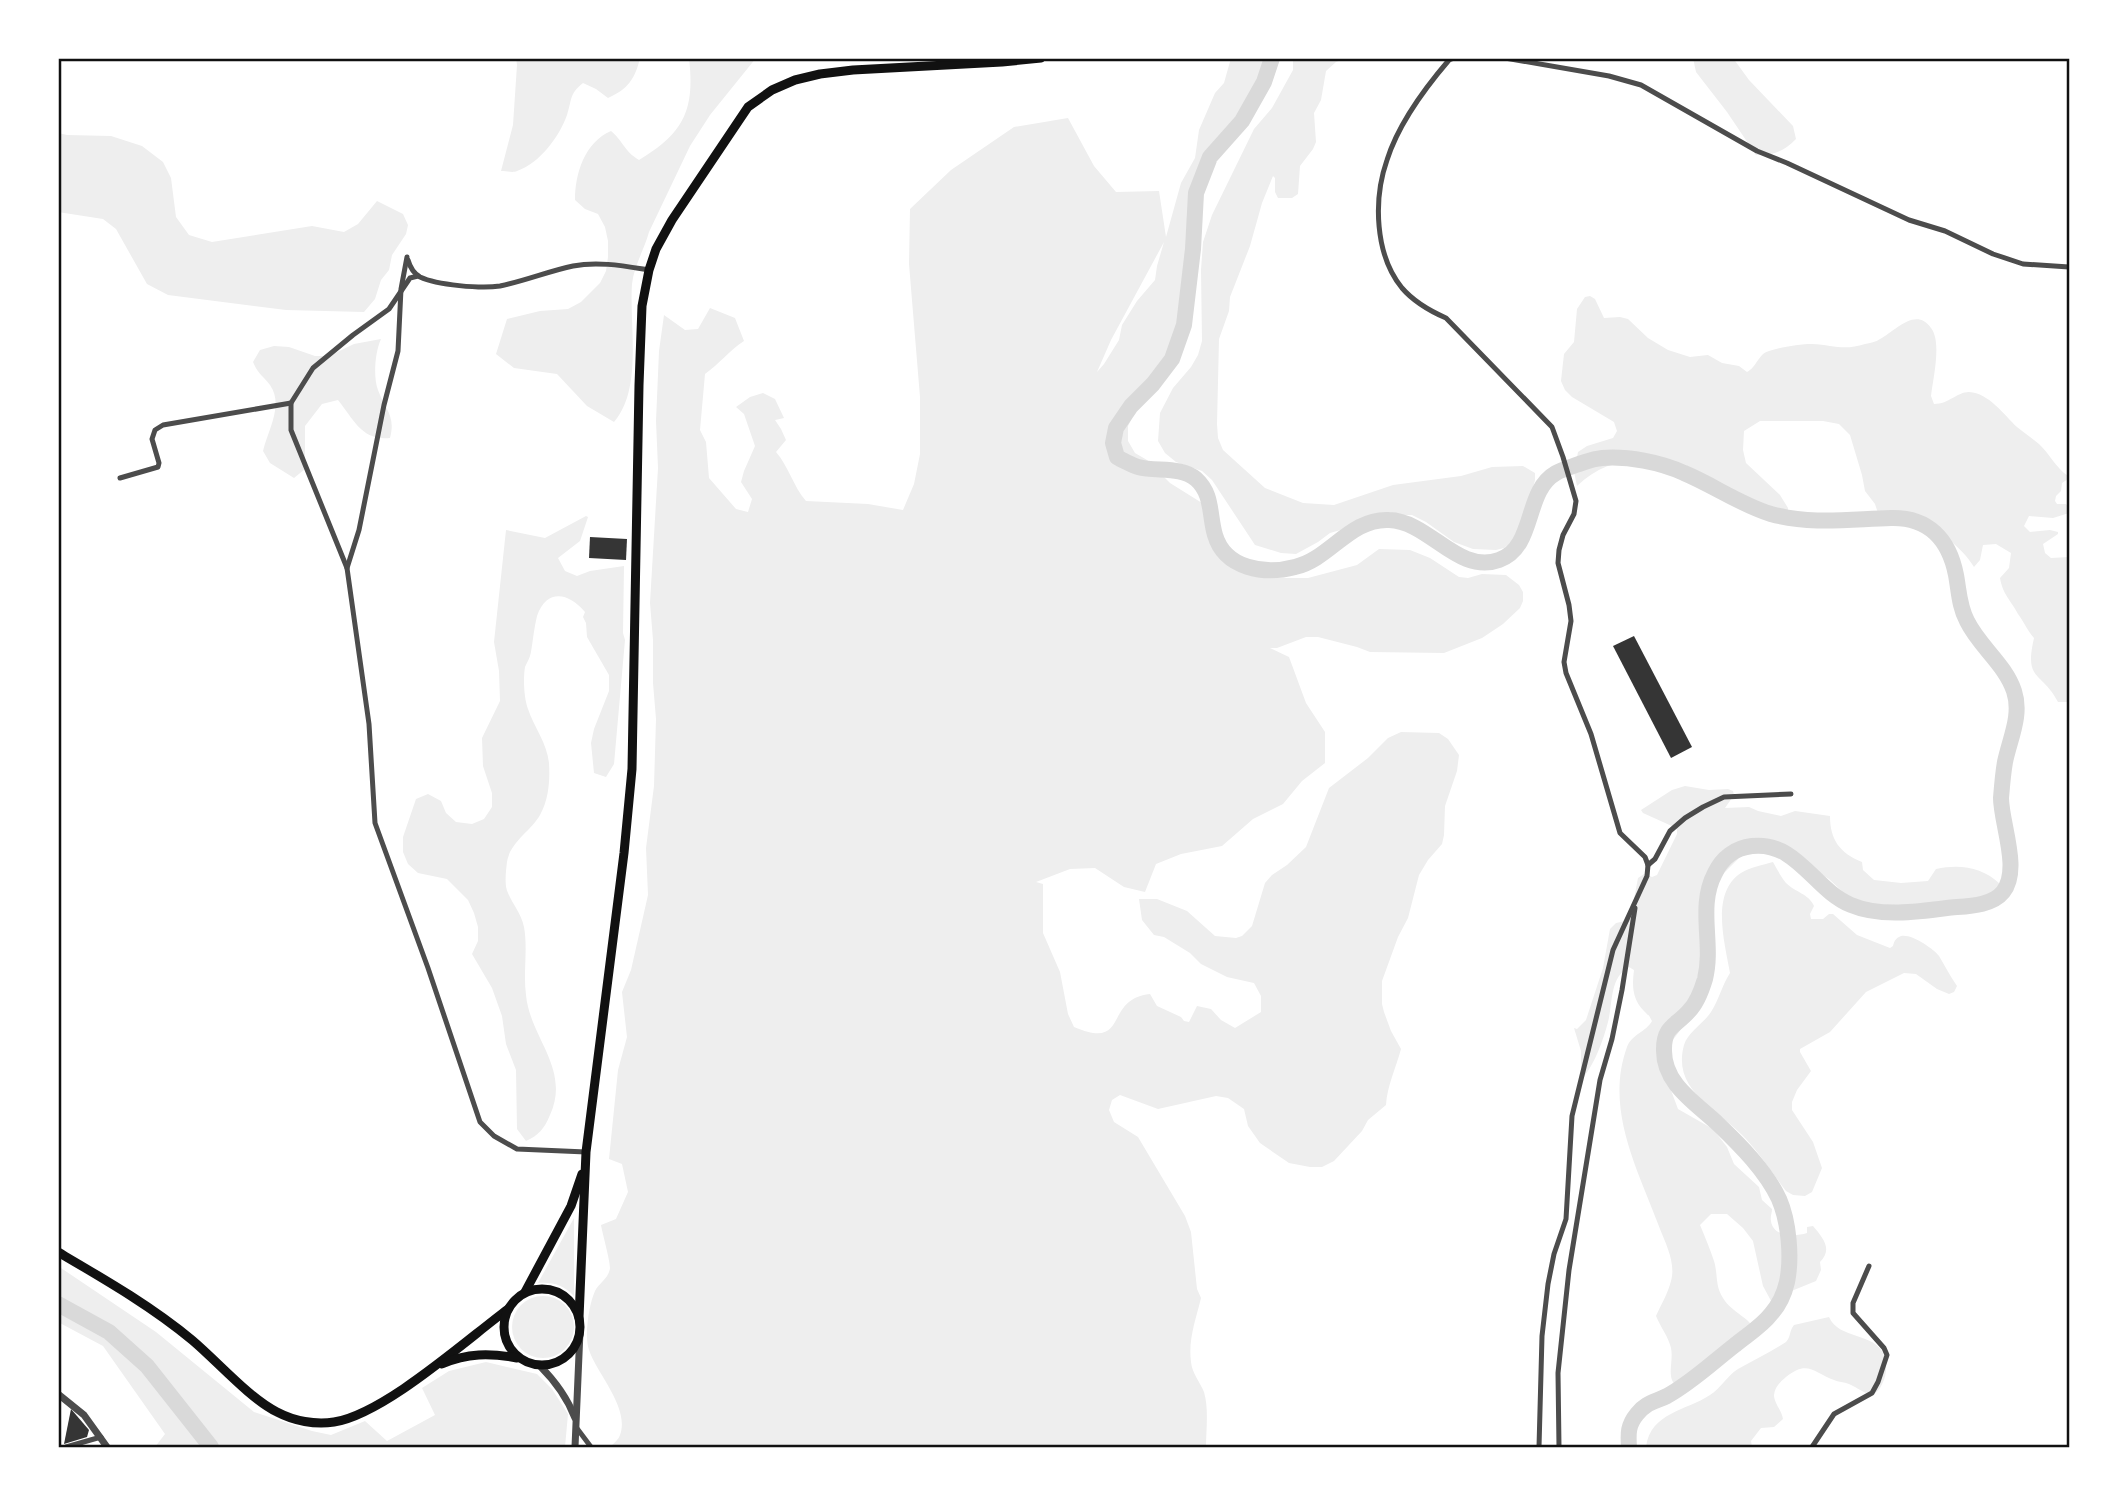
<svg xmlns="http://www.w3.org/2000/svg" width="2127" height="1505" viewBox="0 0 2127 1505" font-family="Lato,sans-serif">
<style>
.green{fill:#eee;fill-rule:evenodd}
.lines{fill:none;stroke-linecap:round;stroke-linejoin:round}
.river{stroke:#d9d9d9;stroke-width:16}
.building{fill:#353535}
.minor{stroke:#4c4c4c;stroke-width:5}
.tertiary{stroke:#4c4c4c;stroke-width:7}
.primary{stroke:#111;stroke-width:9}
.neatline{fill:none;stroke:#111;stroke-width:2.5}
</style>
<rect width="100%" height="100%" fill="#fff"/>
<!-- green -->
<g class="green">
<path d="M516 58H640C635 79 628 89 608 98L596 89 583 83C569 94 572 100 567 115 559 137 540 163 517 171 513 173 506 171 501 171L513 125 517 65Z"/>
<path d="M689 58H756L710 115 690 146 649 232C644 250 634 266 632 284 629 325 643 388 614 422L587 406 557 374 514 368 496 354 507 319 540 311 568 309 581 302 600 283 606 271 608 257V241L605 227 598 214 585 209 575 200C575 173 585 142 611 131 624 142 624 151 639 160 684 133 695 110 689 58Z"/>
<path d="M1231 58H1274L1272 74 1261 96 1252 106 1247 118 1231 141 1211 160 1192 231 1188 301 1177 344 1166 368 1134 414 1128 426V441L1135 453 1147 460 1170 483 1202 503 1215 524 1233 559 1254 572 1269 578H1308L1357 565 1379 549 1410 550 1430 558 1459 577 1468 578 1482 574 1506 575 1519 585 1523 592V601L1520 608 1503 624 1482 638 1444 653 1370 652 1357 647 1318 637H1306L1277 648H1270L1289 657 1306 703 1325 732V763L1302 781 1283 804 1253 819 1222 846 1181 854 1156 864 1145 892 1124 887 1095 868 1070 869 1036 882 1043 884V933L1060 972 1068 1014 1074 1027C1130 1051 1103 999 1150 994L1157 1006 1181 1017 1184 1021 1189 1022 1197 1006 1211 1009 1221 1020 1235 1028 1261 1012V996L1254 983 1227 977 1201 964 1190 953 1164 937 1154 935 1142 920 1139 899H1157L1187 911 1215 936 1236 938 1242 936 1252 926 1265 883 1272 875 1287 865 1306 847 1329 788 1368 758 1388 738 1401 732 1439 733 1448 739 1459 755 1457 771 1445 806 1444 835 1442 844 1428 860 1419 875 1408 918 1398 937 1382 981V1004L1384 1012 1391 1031 1401 1049C1396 1068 1387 1086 1386 1105L1368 1120 1362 1131 1334 1161 1322 1167H1310L1289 1163 1260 1143 1248 1126 1244 1109 1228 1098 1216 1096 1158 1109 1120 1095 1112 1100 1109 1110 1114 1122 1138 1137 1185 1216 1191 1232 1197 1289 1201 1298C1196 1319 1188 1339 1191 1362 1192 1373 1200 1382 1204 1392 1209 1409 1206 1430 1206 1447H610C613 1444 619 1439 620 1435 630 1408 597 1374 589 1350 584 1336 589 1304 595 1291 599 1283 609 1278 610 1268 610 1260 603 1236 601 1225L616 1219 628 1192 622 1164 609 1159 618 1070 627 1037 622 992 631 970 648 895 646 848 654 786 656 719 653 683V640L650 603 658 468 656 421 659 351 664 315 685 330 698 329 710 308 735 318 744 341C730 350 719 364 705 374L700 430 706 442 709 478 736 509 748 512 752 499 741 482 744 471 755 446 744 414 736 407 750 397 763 393 775 399 784 418 775 420 781 429 786 440 776 452C789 467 793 486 806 501L868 504 903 510 914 484 920 454V397L909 264 910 209 951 170 1014 127 1068 118 1094 166 1116 192 1159 191 1166 237 1181 183 1195 158 1199 130 1215 93 1224 83ZM1164 242 1157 266 1155 280 1137 301 1122 325 1119 340 1104 364 1097 372 1111 340Z"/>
<path d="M1293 58H1347L1336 62 1326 71 1321 100 1314 113 1316 142 1313 149 1300 166 1298 194 1292 198H1278L1275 192V178L1273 176 1262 203 1250 246 1230 297 1229 311 1219 339 1217 424 1218 438 1223 450 1265 488 1303 503 1334 505 1393 485 1461 476 1492 467 1523 466 1535 473V480L1523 529 1520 535 1504 548 1496 550 1473 549 1454 542 1426 522 1412 515H1393L1330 533 1318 542 1296 554 1281 553 1255 545 1212 480 1202 471 1176 462 1165 453 1158 441 1160 413 1173 388 1191 367 1198 355 1202 341 1201 270 1203 242 1212 215 1254 129 1272 108 1293 70Z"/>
<path d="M1693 58H1733L1749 80 1793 126 1796 139C1783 152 1774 155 1756 155L1727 112 1696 72Z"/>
<path d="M58 133 67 135 111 136 142 146 163 162 171 178 176 217 189 235 212 242 312 226 344 232 358 224 377 201 403 214 408 225 406 234 392 255 389 270 381 280 375 299 364 312 286 310 168 295 147 284 116 229 103 219 58 212Z"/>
<path d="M1590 296 1595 299 1604 318 1620 317 1628 319 1648 338 1668 350 1690 357 1708 355 1722 363 1739 366 1747 372C1757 367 1758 354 1769 351 1781 347 1800 344 1812 344 1833 345 1844 351 1865 344 1870 343 1876 342 1880 339 1895 331 1916 306 1931 328 1942 342 1933 378 1931 396L1934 404C1949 404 1957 392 1969 392 1989 393 2004 415 2017 427 2024 433 2032 438 2039 444 2050 454 2055 467 2068 476V479L2062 483 2061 491 2056 496 2055 501 2057 504H2066L2069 508V513L2053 518 2029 516 2024 526 2030 532 2050 530 2058 532V534L2043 544 2045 553 2051 558 2069 557V702H2058C2041 670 2024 682 2034 638 2027 630 2024 622 2018 614 2010 599 2003 595 2000 578L2009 568 2011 553 1996 544 1983 545 1980 560 1974 567C1962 547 1936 527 1913 521 1903 519 1891 519 1880 519L1875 504 1865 491 1862 475 1850 435 1839 424 1823 421H1760L1744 431 1743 450 1746 463 1780 495 1788 508V520C1781 518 1773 518 1766 516 1749 511 1736 498 1721 488 1675 461 1620 444 1577 486L1574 472 1578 452 1587 446 1613 438 1617 431 1614 422 1572 397 1565 390 1561 381 1564 354 1574 342 1577 309 1585 297Z"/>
<path d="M381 339C375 352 373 377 378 390 385 410 396 415 390 438 362 441 354 420 338 400L322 404 305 426V469L294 478 270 463 263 451C268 430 284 405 270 385 263 376 258 374 253 362L260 350 274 346 289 347 315 356H329L354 344Z"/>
<path d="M586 516 588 517 580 541 558 558 565 571 577 576 590 571 624 566 623 633 625 640 614 764 606 777 594 773 591 743 594 729 609 691V675L587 637 586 623 583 617 585 612C569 593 547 588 537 616 534 628 533 640 531 652 530 658 527 662 525 667 523 679 524 698 528 709 534 727 547 743 549 763 550 780 549 799 540 815 531 831 510 842 507 862 506 870 504 886 508 893 513 905 521 913 524 927 528 949 523 973 526 995 530 1038 571 1069 550 1115 544 1129 539 1135 526 1141L517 1129 516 1070 506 1044 502 1016 492 988 472 954 478 941V927L474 913 468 900 447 879 418 873 408 864 403 852V837L416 799 428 794 441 801 446 813 456 822 472 824 484 819 492 807V793L483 766 482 738 500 701 499 671 494 642 506 530 545 538Z"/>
<path d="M1685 786 1709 790 1728 789 1733 791 1734 795 1725 808 1749 807 1758 811 1781 816 1795 811 1830 816C1830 840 1840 853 1862 862L1863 870 1874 880 1901 883 1928 881 1936 869C1960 864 1982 867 2000 884L1997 890 1984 900 1959 907 1926 911 1892 910 1856 902 1846 895 1829 879 1789 854 1759 848 1746 851 1720 877 1705 908V948L1697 979 1696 1004 1689 1019 1665 1050 1662 1061 1663 1069 1678 1109 1713 1129 1727 1147 1734 1164 1759 1187 1762 1200 1772 1209C1772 1213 1770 1217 1771 1221 1773 1237 1795 1237 1807 1233V1227L1813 1226C1823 1238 1833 1249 1820 1262L1821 1270 1816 1281 1789 1292 1776 1310 1763 1286 1753 1241 1743 1228 1727 1214H1711L1700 1225C1705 1237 1710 1249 1714 1261 1718 1274 1715 1286 1723 1298 1732 1313 1750 1317 1757 1333 1737 1354 1715 1363 1692 1379 1687 1383 1685 1386 1678 1387 1665 1379 1674 1362 1671 1348 1669 1338 1660 1326 1656 1316 1661 1305 1668 1293 1671 1281 1676 1264 1666 1244 1660 1229 1639 1172 1604 1110 1627 1047 1632 1034 1646 1032 1652 1021 1646 1010 1652 1020 1644 1011 1632 999 1632 985 1634 970L1629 967C1609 978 1613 1004 1608 1022 1603 1041 1595 1063 1583 1078H1581V1051L1574 1028 1577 1029 1586 1020 1603 968 1610 929 1616 923 1630 920 1638 878 1644 874 1652 877 1657 875 1677 834V830L1674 827 1643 813 1641 810 1672 790Z"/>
<path d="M1773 862C1777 869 1781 877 1786 883 1795 892 1809 894 1814 906L1810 914 1811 919H1823L1829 914H1833L1857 935 1890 948 1893 946C1894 942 1895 939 1899 937 1908 931 1934 949 1939 956 1945 966 1950 976 1957 986L1954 992 1949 994 1937 989 1916 974 1904 973 1866 992 1830 1032 1800 1049V1052L1811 1071 1797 1090 1792 1102V1110L1813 1142 1822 1168 1812 1192 1805 1196 1793 1195 1786 1191C1773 1174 1761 1155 1746 1139 1721 1111 1671 1092 1684 1045 1688 1032 1704 1023 1711 1012 1719 1000 1722 985 1730 973 1725 944 1710 893 1741 873 1750 867 1763 865 1773 862Z"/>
<path d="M574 1218V1296C563 1285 554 1282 538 1283Z"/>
<path d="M58 1266 156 1332 254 1412 312 1431 331 1435 365 1421 387 1441 435 1415 422 1388 449 1371 486 1362 537 1374 552 1389 568 1414 565 1447H155L165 1434 103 1346 58 1322Z"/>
<circle cx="543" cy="1327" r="31"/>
<path d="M1829 1317C1839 1340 1875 1332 1884 1355 1887 1363 1887 1374 1883 1382 1874 1404 1863 1390 1849 1384 1844 1382 1838 1382 1834 1380 1814 1373 1808 1359 1786 1377 1780 1382 1775 1387 1774 1395 1774 1403 1782 1411 1783 1419L1774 1427 1761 1428 1751 1441 1752 1447H1646C1651 1412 1686 1411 1710 1395 1721 1388 1727 1376 1738 1369 1754 1360 1771 1352 1786 1342 1791 1337 1789 1331 1794 1325Z"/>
</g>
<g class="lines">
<!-- river -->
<g class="river">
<path d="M1272 58 1264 82 1242 121 1210 157 1196 193 1193 249 1184 325 1172 359 1153 384 1131 406 1116 428 1113 443 1117 457C1120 459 1134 466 1138 467 1157 472 1180 466 1196 479 1213 494 1209 515 1215 535 1225 569 1265 575 1295 567 1330 559 1350 518 1389 520 1429 521 1458 575 1499 560 1536 547 1524 491 1556 473 1563 469 1571 467 1579 464 1589 461 1591 459 1602 458 1628 456 1660 462 1684 473 1713 485 1741 505 1771 514 1811 525 1851 519 1891 518 1928 517 1949 539 1956 575 1959 591 1959 606 1967 621 1979 646 2005 664 2014 691 2022 715 2010 738 2005 762 2003 773 2002 786 2001 798 2001 823 2021 870 2003 892 1991 907 1964 906 1947 908 1917 912 1879 917 1851 905 1814 890 1797 841 1752 846 1735 848 1722 858 1715 873 1697 907 1714 943 1705 979 1702 989 1696 1004 1689 1011 1676 1026 1664 1026 1664 1049 1663 1084 1696 1103 1718 1124 1740 1145 1766 1171 1779 1199 1789 1222 1792 1258 1787 1282 1784 1295 1780 1304 1771 1314 1762 1326 1747 1335 1735 1345 1713 1362 1691 1383 1667 1396 1655 1402 1645 1403 1637 1414 1628 1425 1628 1433 1629 1447"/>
<path d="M58 1304 109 1332 147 1366 211 1447"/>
</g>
</g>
<!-- building -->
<g class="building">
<path d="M590 537 627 539 626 560 589 558Z"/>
<path d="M1634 636 1692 747 1671 758 1613 646Z"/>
<path d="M71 1409 89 1430 87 1437 64 1444Z"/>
</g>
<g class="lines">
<!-- minor -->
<g class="minor">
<path d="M1454 58 1449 60C1425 88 1398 125 1387 160 1373 200 1375 255 1402 288 1414 302 1430 311 1446 318L1552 427 1563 457 1576 501 1574 514 1563 535 1559 550 1558 563 1569 605 1571 621 1564 662 1566 673 1591 734 1620 833 1645 857 1648 865 1647 876 1613 950 1572 1116 1566 1219 1554 1254 1548 1284 1542 1336 1539 1447"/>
<path d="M1505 58 1609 76 1641 85 1757 151 1787 163 1909 220 1945 231 1993 254 2023 264 2069 267"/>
<path d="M408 260C410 267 413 273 420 277 437 285 481 289 500 286 525 281 549 271 573 266 598 261 624 266 649 270"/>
<path d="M418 276 410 278 389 309 353 335 313 368 291 403V430L347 568 369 724 375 823 428 968 480 1122 494 1136 517 1149 586 1152"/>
<path d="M120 478 158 467 159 463 152 439 155 430 163 425 291 403"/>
<path d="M347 568 359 530 384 405 398 351 401 289 407 257"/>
<path d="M1648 865 1655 859 1670 831 1685 818 1703 807 1724 797 1791 794"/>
<path d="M576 1427 591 1447"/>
<path d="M66 1447 101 1437"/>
<path d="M1559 1447 1558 1373 1569 1270 1600 1080 1612 1039 1622 990 1635 908"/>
<path d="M1812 1447 1834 1414 1872 1393 1878 1382 1887 1355 1884 1348 1853 1313V1303L1869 1266"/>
</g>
<!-- tertiary -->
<g class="tertiary">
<path d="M540 1366C556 1382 567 1397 575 1418"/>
<path d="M58 1394 84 1415 107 1447"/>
<path d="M575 1447 580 1331"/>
</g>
<!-- primary -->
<g class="primary">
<path d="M58 1252C104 1279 151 1306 192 1340 217 1361 249 1398 277 1412 294 1421 315 1425 334 1422 384 1414 465 1341 508 1309"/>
<circle cx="542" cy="1327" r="38"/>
<path d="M525 1292 571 1206 582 1174"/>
<path d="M579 1318 586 1152 624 853 632 769 639 385 642 306 649 270 656 249 672 220 748 107 772 90 795 80 820 74 853 70 1002 62 1041 58"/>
<path d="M442 1364C467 1353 490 1353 517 1358"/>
</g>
</g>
<!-- border -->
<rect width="2127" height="1505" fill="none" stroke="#ffffff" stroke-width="119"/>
<rect x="60" y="60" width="2008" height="1386" class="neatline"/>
</svg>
